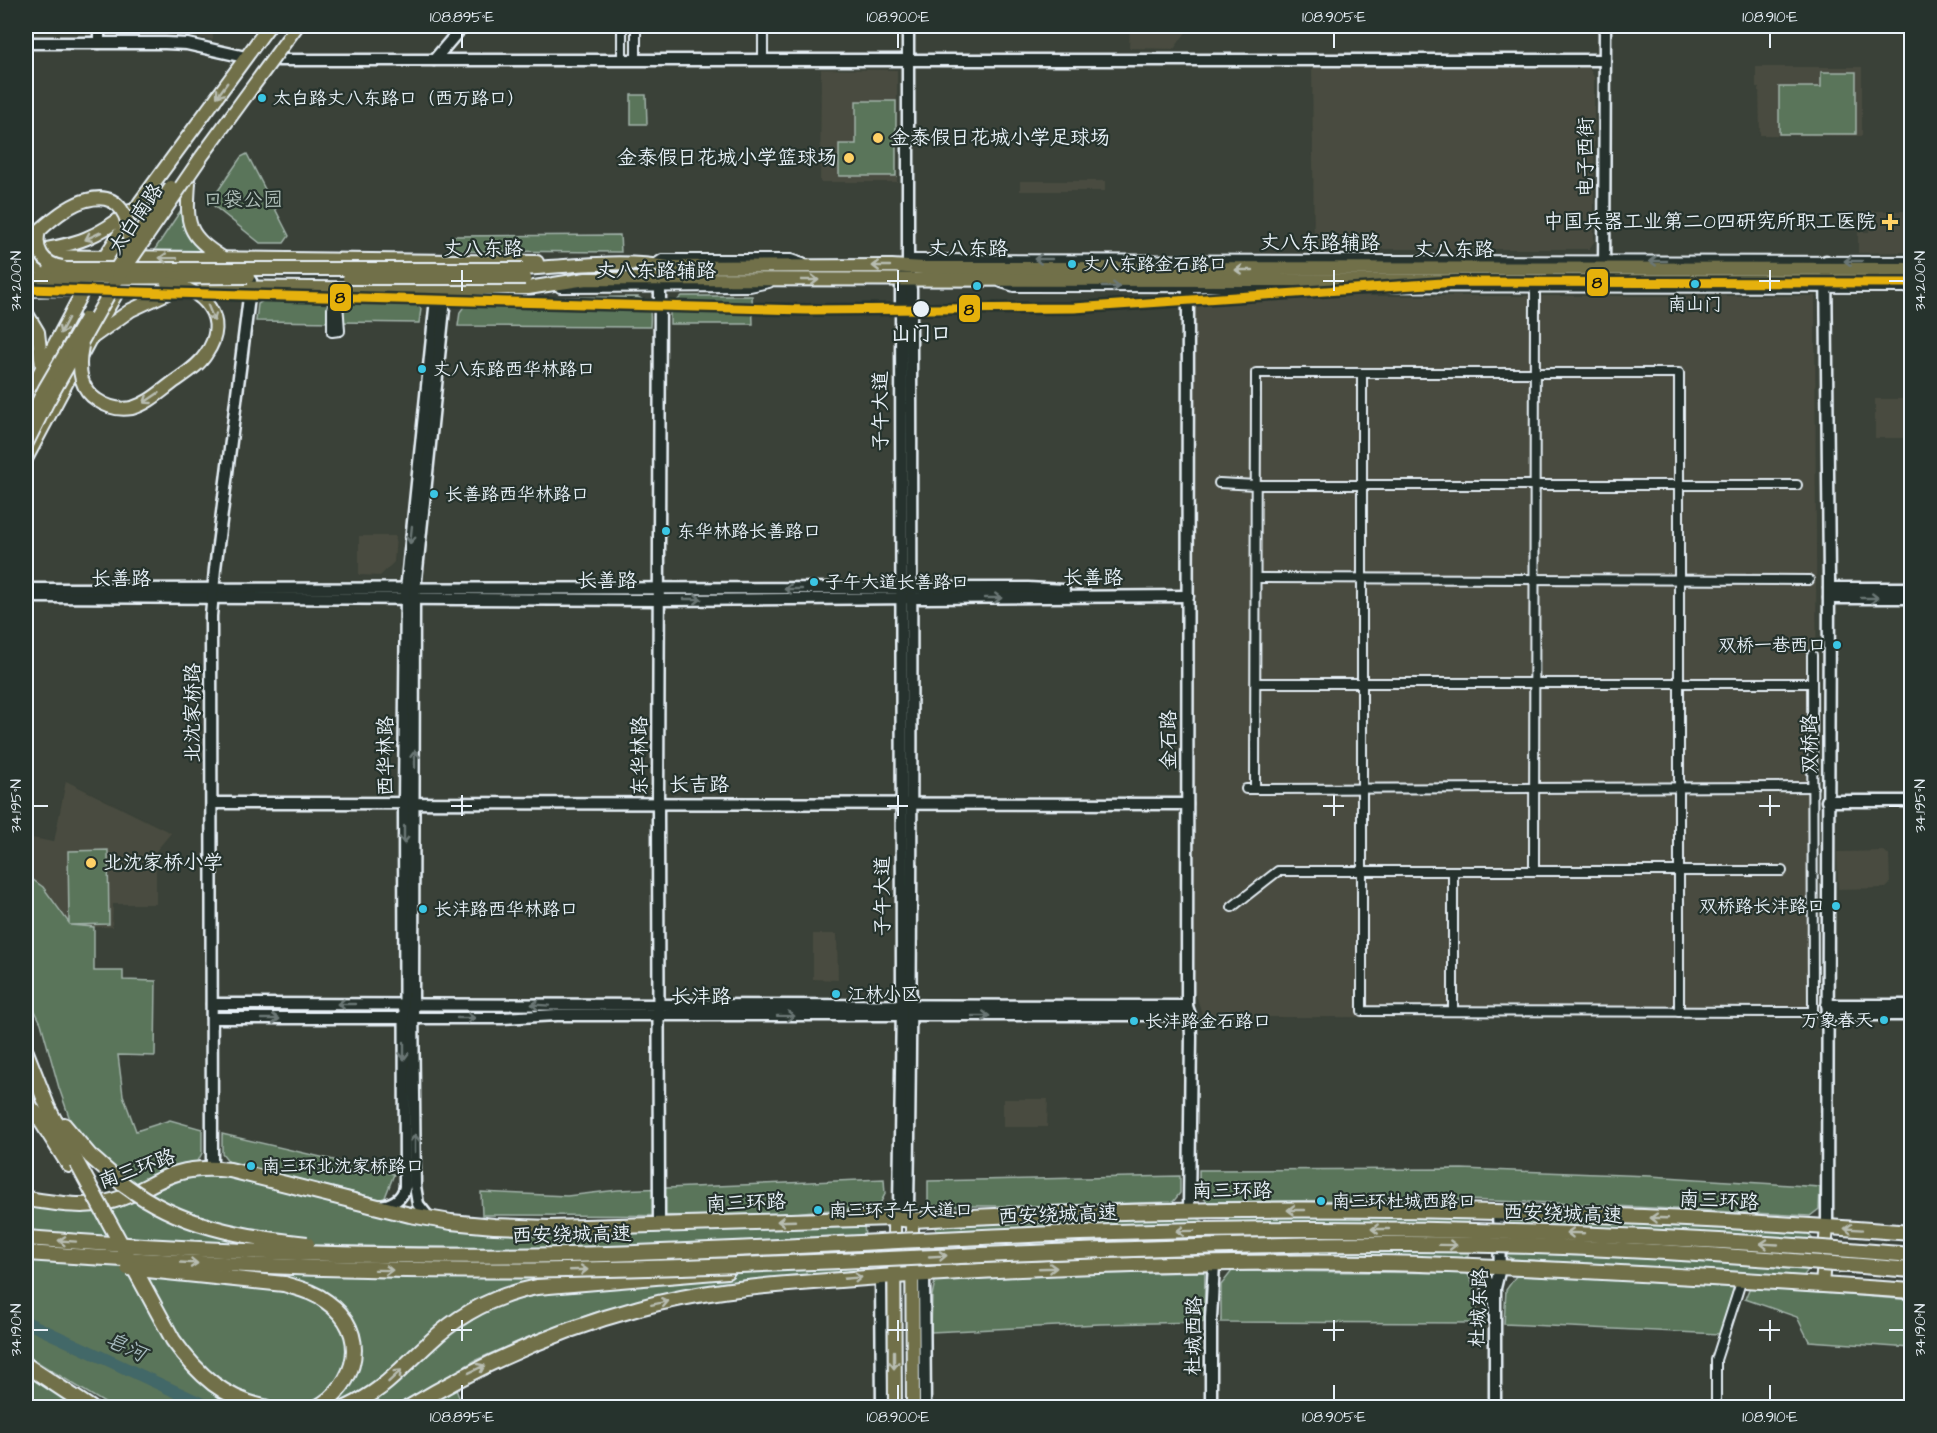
<svg xmlns="http://www.w3.org/2000/svg" width="1937" height="1433" viewBox="0 0 1937 1433" font-family="'Architects Daughter','LXGW WenKai TC',sans-serif">
<style>
.built{fill:#484b3f}
.green{fill:#5a745a;stroke:#a1b2a9;stroke-width:1.5}
.lines{fill:none;stroke-linecap:round;stroke-linejoin:round}
.river{stroke:#436767;stroke-width:12}
.street-casing{stroke:#e8f1f8;stroke-width:12}
.secondary-casing{stroke:#e8f1f8;stroke-width:15}
.primary-casing{stroke:#e8f1f8;stroke-width:16}
.highway-casing{stroke:#e8f1f8;stroke-width:18}
.street{stroke:#26332d;stroke-width:8}
.secondary{stroke:#26332d;stroke-width:10}
.primary{stroke:#71704a;stroke-width:12}
.highway{stroke:#71704a;stroke-width:14}
.primary-bridge-casing{stroke:#e8f1f8;stroke-width:16;stroke-linecap:butt}
.highway-bridge-casing{stroke:#e8f1f8;stroke-width:18;stroke-linecap:butt}
.primary-bridge{stroke:#71704a;stroke-width:12}
.highway-bridge{stroke:#71704a;stroke-width:14}
.metro-1-casing{stroke:#26332d;stroke-width:14}
.metro-1{stroke:#e6b10b;stroke-width:9}
.oneway{stroke:#b8bdb2}
.oneway2{stroke:#6a7674}
.ticks{fill:none;stroke:#e8f1f8;stroke-width:2}
.bus-dot{fill:#3ac5e4;stroke:#26332d;stroke-width:2}
.poi-dot{fill:#ffd166;stroke:#26332d;stroke-width:2}
.stop-dot{fill:#e8f1f8;stroke:#26332d;stroke-width:2}
.labels{text-anchor:middle;dominant-baseline:central;stroke-width:4.5;stroke-linejoin:round;paint-order:stroke}
.bus-label{font-size:18px;fill:#e8f1f8;stroke:#26332d;text-anchor:start}
.poi-label{font-size:20px;fill:#e8f1f8;stroke:#26332d;text-anchor:start}
.street-label{font-size:20px;fill:#e8f1f8;stroke:#26332d}
.park-label{font-size:20px;fill:#afbfb9;stroke:#26332d}
.stop-label{font-size:20px;font-weight:bold;fill:#e8f1f8;stroke:#26332d}
.water-label{font-size:21px;font-style:italic;fill:#a6babe;stroke:#26332d}
.line-badge{stroke:#26332d;stroke-width:2}
.pale-badge-label{font-size:16px;text-anchor:middle;font-weight:bold;fill:#111}
.neatline{fill:none;stroke:#e8f1f8;stroke-width:2}
.ticks-label{font-size:15px;text-anchor:middle;fill:#e8f1f8}
</style>
<rect width="100%" height="100%" fill="#3a4138"/>
<filter id="ink" filterUnits="userSpaceOnUse"><feTurbulence type="fractalNoise" baseFrequency=".0167" numOctaves="2"/><feDisplacementMap in="SourceGraphic" scale="12" xChannelSelector="R" yChannelSelector="G"/><feConvolveMatrix kernelMatrix="1 2 1 2 8 2 1 2 1" color-interpolation-filters="sRGB"/></filter>
<g filter="url(#ink)">
<!-- built -->
<g class="built">
<path d="M119 26H213V40L187 35 128 34Z"/>
<path d="M1130 26H1189V28L1174 49 1129 48Z"/>
<path d="M1756 67H1862V136L1760 135 1759 88H1756Z"/>
<path d="M1312 68H1589L1594 77V242L1589 249H1314Z"/>
<path d="M821 69 897 70V182H820Z"/>
<rect x="1020" y="181" width="85" height="10"/>
<path d="M1869 211H1911V252L1858 253V232H1869Z"/>
<path d="M1202 296H1815L1818 1018 1203 1017 1195 992V302Z"/>
<path d="M1875 399H1906L1905 438H1875Z"/>
<path d="M359 536H396L394 562 380 576 359 575Z"/>
<path d="M66 781 171 833 156 851V904H113L112 927H71L43 887 26 875V837L54 842Z"/>
<path d="M1884 851 1889 855 1890 884 1886 888 1838 889 1837 852Z"/>
<path d="M813 934H837L838 980 813 979Z"/>
<path d="M1003 1099H1048L1047 1127H1003Z"/>
</g>
<!-- green -->
<g class="green">
<path d="M1821 72H1856V134H1779V87H1821Z"/>
<path d="M631 95H646L647 124H631Z"/>
<path d="M856 101H896V176H839V144H856Z"/>
<path d="M247 154 289 236 284 243H260L214 206 213 198 241 157Z"/>
<path d="M183 207 209 254 155 252V249Z"/>
<path d="M620 235 621 252 452 251V236Z"/>
<path d="M682 296H752L753 324H670V307Z"/>
<path d="M638 297C652 304 651 313 650 327L458 326 460 312 470 298Z"/>
<path d="M268 298 414 299 421 309 419 323 256 321 258 304Z"/>
<path d="M26 322C37 340 35 361 26 379Z"/>
<path d="M108 850 109 924 70 925 94 927V971H123V980L156 981 155 1056 118 1055 123 1095 136 1131 170 1120 202 1129V1153L198 1161 134 1184 100 1156 73 1128 59 1088 41 1023 26 993V875L43 887 69 923 68 851Z"/>
<path d="M222 1134 394 1174 384 1200 229 1162 222 1153Z"/>
<path d="M1462 1169 1650 1176 1820 1187 1819 1209 1810 1216 1556 1203 1432 1199 1207 1202 1199 1192V1170Z"/>
<path d="M223 1176 409 1220 864 1223 867 1270 749 1280 710 1286 670 1293 594 1313 526 1338 476 1360 394 1407H111L26 1355V1205C53 1208 81 1215 109 1210 133 1205 154 1190 177 1182 192 1176 208 1176 223 1176Z"/>
<path d="M1180 1176V1193L1173 1202 1031 1206H928V1181Z"/>
<path d="M884 1179 885 1194 878 1208 812 1211 771 1216 482 1215 481 1192 567 1196 618 1190Z"/>
<path d="M1227 1215H1469V1255L1465 1259 1231 1258 1226 1255Z"/>
<path d="M1196 1217 1204 1222V1250L1195 1258 945 1266 938 1260 936 1228 943 1224Z"/>
<path d="M1519 1217 1807 1231 1813 1240 1808 1270 1802 1278 1512 1259 1507 1256 1508 1222Z"/>
<path d="M1232 1271 1467 1273 1476 1290 1477 1323 1221 1322V1285Z"/>
<path d="M1205 1272 1204 1322 1100 1324 931 1332 932 1296 935 1281 1030 1275Z"/>
<path d="M1516 1276 1735 1284 1720 1334 1504 1324 1506 1290Z"/>
<path d="M1750 1287 1911 1300V1348L1809 1341 1797 1317 1745 1299Z"/>
<path d="M26 1375 78 1407H26Z"/>
<path d="M455 1387 463 1407 416 1408Z"/>
</g>
<g class="lines">
<!-- river -->
<path class="river" d="M26 1322 211 1408"/>
<defs>
<g id="street">
<path d="M622 26V60"/>
<path d="M636 26V60"/>
<path d="M763 60V26"/>
<path d="M908 259 1912 261"/>
<path d="M653 265 662 259H791L803 263"/>
<path d="M1001 283 1014 287 1912 288"/>
<path d="M337 288 340 331 332 332V309Z"/>
<path d="M560 288 750 287 769 283"/>
<path d="M1362 373V1011L1813 1012 1812 655"/>
<path d="M1219 483 1256 485H1797"/>
<path d="M1256 578 1809 580"/>
<path d="M1256 683H1812"/>
<path d="M1246 789 1813 787"/>
<path d="M1255 789 1256 373H1679V1012"/>
<path d="M1534 871 1535 285"/>
<path d="M1232 907 1278 871H1782"/>
<path d="M1453 1011V872"/>
<path d="M1716 1406V1360L1742 1279"/>
</g>
<g id="secondary">
<path d="M908 26V267L911 290C911 595 913 901 908 1207L912 1220"/>
<path d="M26 43H165L187 44 245 57"/>
<path d="M99 43V26"/>
<path d="M278 60H1604"/>
<path d="M434 60 463 26"/>
<path d="M1826 261 1829 578 1827 1227"/>
<path d="M1188 272 1187 1006 1190 1015 1191 1036 1189 1211"/>
<path d="M1604 288 1605 26"/>
<path d="M1829 588H1912"/>
<path d="M26 589 1028 588 1064 590"/>
<path d="M26 597 659 600 1188 596"/>
<path d="M1829 598H1912"/>
<path d="M1827 801H1912"/>
<path d="M212 803 1187 804"/>
<path d="M212 1004 1187 1006"/>
<path d="M1827 1005H1912"/>
<path d="M1827 1015H1912"/>
<path d="M212 1018H502L557 1015H1190"/>
<path d="M212 1168 211 616 215 569 251 281"/>
<path d="M378 1206C391 1205 402 1200 405 1187L404 803 406 590 437 289"/>
<path d="M429 1218 418 1204 415 1186 413 1003 414 599 446 289"/>
<path d="M894 1218 899 1207 902 1005 901 280 905 273"/>
<path d="M659 1225 658 803 660 287"/>
<path d="M1477 1266 1488 1282V1298"/>
<path d="M924 1274 925 1408"/>
<path d="M881 1276 882 1408"/>
<path d="M1211 1408V1318L1214 1264"/>
<path d="M1495 1408V1288L1500 1268 1498 1211"/>
</g>
<g id="primary">
<path d="M189 183C186 225 187 235 223 258"/>
<path d="M35 251C78 244 96 238 130 211"/>
<path d="M26 256 537 262"/>
<path d="M102 261 140 202 269 26"/>
<path d="M26 266 50 269"/>
<path d="M523 269C568 266 623 259 667 267L892 266 923 268 1912 269"/>
<path d="M26 280 54 278"/>
<path d="M26 290 181 287 437 289 528 288 586 279 1912 281"/>
<path d="M26 312 38 332 42 367"/>
<path d="M93 337 131 310 174 290"/>
<path d="M26 398 87 283"/>
<path d="M26 459 90 339 122 284"/>
<path d="M894 1218 895 1408"/>
<path d="M912 1220 913 1408"/>
<path d="M1822 1285 1827 1227"/>
</g>
<g id="highway">
<path d="M26 1052 48 1108 77 1163"/>
<path d="M26 1102 38 1116 69 1165"/>
<path d="M64 1125 90 1156"/>
<path d="M26 1199C51 1202 78 1208 103 1203 128 1199 148 1184 171 1175 191 1168 209 1168 230 1170L410 1215 451 1222 494 1226 550 1228 894 1218 912 1220C1245 1202 1579 1208 1912 1233"/>
<path d="M284 1284C300 1289 314 1292 327 1302 370 1332 358 1385 316 1408"/>
<path d="M26 1365 91 1408"/>
<path d="M346 1408C385 1390 398 1371 429 1343 459 1314 496 1295 537 1287L727 1271"/>
<path d="M408 1408C481 1364 557 1330 639 1308 697 1292 755 1286 814 1282 875 1277 937 1273 998 1270 1156 1263 1317 1259 1474 1266 1620 1272 1766 1281 1912 1291"/>
</g>
</defs>
<!-- street casing -->
<use href="#street" class="street-casing"/>
<!-- secondary casing -->
<use href="#secondary" class="secondary-casing"/>
<!-- primary casing -->
<use href="#primary" class="primary-casing"/>
<!-- highway casing -->
<use href="#highway" class="highway-casing"/>
<!-- street -->
<use href="#street" class="street"/>
<!-- secondary -->
<use href="#secondary" class="secondary"/>
<!-- primary -->
<use href="#primary" class="primary"/>
<!-- highway -->
<use href="#highway" class="highway"/>
<defs>
<g id="primary-bridge">
<path d="M62 267C43 264 34 249 39 231 52 219 70 204 87 200 120 191 131 218 129 246"/>
<path d="M50 269H523"/>
<path d="M115 270 171 187"/>
<path d="M54 278 248 277"/>
<path d="M349 278H525"/>
<path d="M82 346C78 366 78 388 97 400 107 407 120 410 132 408 147 404 159 393 171 384 183 375 198 367 206 354 231 318 203 289 167 283"/>
<path d="M26 426 45 388 86 318"/>
<path d="M26 445 47 403 115 283 202 156 297 26"/>
</g>
<g id="highway-bridge">
<path d="M90 1156C102 1166 113 1177 126 1186 179 1226 242 1237 307 1244"/>
<path d="M77 1163 173 1340C198 1375 224 1399 268 1408"/>
<path d="M26 1238C205 1252 386 1258 566 1255 749 1251 932 1237 1115 1232 1381 1224 1647 1232 1912 1255"/>
<path d="M26 1253C205 1265 385 1273 566 1270 841 1265 1115 1244 1391 1244 1564 1243 1738 1256 1912 1270"/>
<path d="M128 1268 284 1284"/>
</g>
</defs>
<!-- primary-bridge casing -->
<use href="#primary-bridge" class="primary-bridge-casing"/>
<!-- highway-bridge casing -->
<use href="#highway-bridge" class="highway-bridge-casing"/>
<!-- primary-bridge -->
<use href="#primary-bridge" class="primary-bridge"/>
<!-- highway-bridge -->
<use href="#highway-bridge" class="highway-bridge"/>
<defs>
<path id="metro-1" d="M26 289 806 310 1074 308 1457 282 1912 283"/>
</defs>
<!-- metro-1 casing -->
<use href="#metro-1" class="metro-1-casing"/>
<!-- metro-1 -->
<use href="#metro-1" class="metro-1"/>
</g>
<!-- one-way arrows -->
<defs><path id="oneway-shaft" d="M-6 0H5M1.5-3L5.5 0L1.5 3" fill="none" stroke-width="1.6" stroke-linecap="round" stroke-linejoin="round" transform="scale(1.5)"/></defs>
<g class="oneway">
<use href="#oneway-shaft" transform="translate(222 90) rotate(126)"/>
<use href="#oneway-shaft" transform="translate(93 236) rotate(155)"/>
<use href="#oneway-shaft" transform="translate(168 258) rotate(-179)"/>
<use href="#oneway-shaft" transform="translate(881 266) rotate(180)"/>
<use href="#oneway-shaft" transform="translate(1244 270) rotate(180)"/>
<use href="#oneway-shaft" transform="translate(810 280)"/>
<use href="#oneway-shaft" transform="translate(211 313) rotate(68)"/>
<use href="#oneway-shaft" transform="translate(64 326) rotate(118)"/>
<use href="#oneway-shaft" transform="translate(151 398) rotate(146)"/>
<use href="#oneway-shaft" transform="translate(1296 1210) rotate(180)"/>
<use href="#oneway-shaft" transform="translate(1659 1218) rotate(-178)"/>
<use href="#oneway-shaft" transform="translate(786 1221) rotate(178)"/>
<use href="#oneway-shaft" transform="translate(1380 1229) rotate(180)"/>
<use href="#oneway-shaft" transform="translate(1853 1229) rotate(-176)"/>
<use href="#oneway-shaft" transform="translate(1185 1231) rotate(179)"/>
<use href="#oneway-shaft" transform="translate(1575 1233) rotate(-178)"/>
<use href="#oneway-shaft" transform="translate(67 1241) rotate(-176)"/>
<use href="#oneway-shaft" transform="translate(1769 1244) rotate(-177)"/>
<use href="#oneway-shaft" transform="translate(1448 1245) rotate(1)"/>
<use href="#oneway-shaft" transform="translate(938 1256) rotate(-3)"/>
<use href="#oneway-shaft" transform="translate(189 1263) rotate(3)"/>
<use href="#oneway-shaft" transform="translate(1048 1268) rotate(-2)"/>
<use href="#oneway-shaft" transform="translate(384 1270) rotate(1)"/>
<use href="#oneway-shaft" transform="translate(579 1270) rotate(-2)"/>
<use href="#oneway-shaft" transform="translate(853 1278) rotate(-5)"/>
<use href="#oneway-shaft" transform="translate(660 1303) rotate(-12)"/>
<use href="#oneway-shaft" transform="translate(894 1360) rotate(90)"/>
<use href="#oneway-shaft" transform="translate(477 1369) rotate(-26)"/>
<use href="#oneway-shaft" transform="translate(395 1376) rotate(-43)"/>
</g>
<g class="oneway2">
<use href="#oneway-shaft" transform="translate(1043 259) rotate(180)"/>
<use href="#oneway-shaft" transform="translate(1658 261) rotate(-180)"/>
<use href="#oneway-shaft" transform="translate(1853 261) rotate(180)"/>
<use href="#oneway-shaft" transform="translate(1111 287)"/>
<use href="#oneway-shaft" transform="translate(411 535) rotate(96)"/>
<use href="#oneway-shaft" transform="translate(793 589) rotate(180)"/>
<use href="#oneway-shaft" transform="translate(993 598)"/>
<use href="#oneway-shaft" transform="translate(1870 598)"/>
<use href="#oneway-shaft" transform="translate(693 599)"/>
<use href="#oneway-shaft" transform="translate(415 759) rotate(-90)"/>
<use href="#oneway-shaft" transform="translate(404 835) rotate(90)"/>
<use href="#oneway-shaft" transform="translate(346 1004) rotate(180)"/>
<use href="#oneway-shaft" transform="translate(540 1005) rotate(-176)"/>
<use href="#oneway-shaft" transform="translate(786 1016) rotate(1)"/>
<use href="#oneway-shaft" transform="translate(981 1016)"/>
<use href="#oneway-shaft" transform="translate(466 1018)"/>
<use href="#oneway-shaft" transform="translate(271 1019)"/>
<use href="#oneway-shaft" transform="translate(404 1051) rotate(90)"/>
<use href="#oneway-shaft" transform="translate(415 1143) rotate(-90)"/>
</g>
</g>
<!-- ticks -->
<path class="ticks" d="M462 33V48M898 33V48M1334 33V48M1770 33V48M462 270V291M898 270V291M1334 270V291M1770 270V291M33 281H48M451 281H472M887 281H908M1323 281H1344M1759 281H1780M1889 281H1904M462 795V816M898 795V816M1334 795V816M1770 795V816M33 806H48M451 806H472M887 806H908M1323 806H1344M1759 806H1780M1889 806H1904M462 1320V1341M898 1320V1341M1334 1320V1341M1770 1320V1341M33 1330H48M451 1330H472M887 1330H908M1323 1330H1344M1759 1330H1780M1889 1330H1904M462 1385V1400M898 1385V1400M1334 1385V1400M1770 1385V1400"/>
<!-- markers -->
<g class="bus-dot">
<circle cx="262" cy="98" r="5"/>
<circle cx="1072" cy="264" r="5"/>
<circle cx="1695" cy="284" r="5"/>
<circle cx="977" cy="286" r="5"/>
<circle cx="422" cy="369" r="5"/>
<circle cx="434" cy="494" r="5"/>
<circle cx="666" cy="531" r="5"/>
<circle cx="814" cy="582" r="5"/>
<circle cx="1837" cy="645" r="5"/>
<circle cx="1836" cy="906" r="5"/>
<circle cx="423" cy="909" r="5"/>
<circle cx="836" cy="994" r="5"/>
<circle cx="1884" cy="1020" r="5"/>
<circle cx="1134" cy="1021" r="5"/>
<circle cx="251" cy="1166" r="5"/>
<circle cx="1321" cy="1201" r="5"/>
<circle cx="818" cy="1210" r="5"/>
</g>
<g class="poi-dot">
<circle cx="878" cy="138" r="6"/>
<circle cx="849" cy="158" r="6"/>
<path d="M1887 213h6v6h6v6h-6v6h-6v-6h-6v-6h6z"/>
<circle cx="91" cy="863" r="6"/>
</g>
<circle class="stop-dot" cx="921" cy="309" r="9"/>
<g class="labels">
<!-- bus labels -->
<g class="bus-label">
<text x="273" y="98">太白路丈八东路口（西万路口）</text>
<text x="1083" y="264">丈八东路金石路口</text>
<text x="1695" y="304" text-anchor="middle">南山门</text>
<text x="433" y="369">丈八东路西华林路口</text>
<text x="445" y="494">长善路西华林路口</text>
<text x="677" y="531">东华林路长善路口</text>
<text x="825" y="582">子午大道长善路口</text>
<text x="1826" y="645" text-anchor="end">双桥一巷西口</text>
<text x="1825" y="906" text-anchor="end">双桥路长沣路口</text>
<text x="434" y="909">长沣路西华林路口</text>
<text x="847" y="994">江林小区</text>
<text x="1873" y="1020" text-anchor="end">万象春天</text>
<text x="1145" y="1021">长沣路金石路口</text>
<text x="262" y="1166">南三环北沈家桥路口</text>
<text x="1332" y="1201">南三环杜城西路口</text>
<text x="829" y="1210">南三环子午大道口</text>
</g>
<!-- poi labels -->
<g class="poi-label">
<text x="890" y="138">金泰假日花城小学足球场</text>
<text x="837" y="158" text-anchor="end">金泰假日花城小学篮球场</text>
<text x="1876" y="222" text-anchor="end">中国兵器工业第二0四研究所职工医院</text>
<text x="103" y="863">北沈家桥小学</text>
</g>
<!-- street labels -->
<g class="street-label">
<text transform="translate(1586 157) rotate(-90)">电子西街</text>
<text transform="translate(136 219) rotate(-56)">太白南路</text>
<text x="1320" y="243">丈八东路辅路</text>
<text x="483" y="249">丈八东路</text>
<text x="968" y="249">丈八东路</text>
<text x="1454" y="250">丈八东路</text>
<text x="656" y="271">丈八东路辅路</text>
<text transform="translate(881 411) rotate(-90)">子午大道</text>
<text x="1093" y="578">长善路</text>
<text x="121" y="579">长善路</text>
<text x="607" y="581">长善路</text>
<text transform="translate(193 713) rotate(-90)">北沈家桥路</text>
<text transform="translate(1169 740) rotate(-90)">金石路</text>
<text transform="translate(1810 744) rotate(-90)">双桥路</text>
<text transform="translate(386 756) rotate(-90)">西华林路</text>
<text transform="translate(640 756) rotate(-90)">东华林路</text>
<text x="699" y="785">长吉路</text>
<text transform="translate(883 896) rotate(-90)">子午大道</text>
<text x="701" y="997">长沣路</text>
<text transform="translate(137 1169) rotate(-20)">南三环路</text>
<text x="1232" y="1191">南三环路</text>
<text transform="translate(1719 1201) rotate(3)">南三环路</text>
<text transform="translate(746 1203) rotate(-2)">南三环路</text>
<text transform="translate(1563 1214) rotate(2)">西安绕城高速</text>
<text transform="translate(1058 1215) rotate(-2)">西安绕城高速</text>
<text transform="translate(572 1235) rotate(-1)">西安绕城高速</text>
<text transform="translate(1479 1308) rotate(-87)">杜城东路</text>
<text transform="translate(1194 1336) rotate(-89)">杜城西路</text>
</g>
<!-- park labels -->
<g class="park-label">
<text x="243" y="200">口袋公园</text>
</g>
<!-- stop labels -->
<g class="stop-label">
<text x="921" y="334">山门口</text>
</g>
<!-- water labels -->
<g class="water-label">
<text transform="translate(126 1347) rotate(25)">皂河</text>
</g>
</g>
<g class="line-badge">
<rect x="1586" y="268" width="23" height="29" rx="6" fill="#e6b10b"/>
<rect x="329" y="283" width="23" height="29" rx="6" fill="#e6b10b"/>
<rect x="958" y="294" width="23" height="29" rx="6" fill="#e6b10b"/>
</g>
<g class="pale-badge-label">
<text x="1597" y="288">8</text>
<text x="340" y="303">8</text>
<text x="969" y="315">8</text>
</g>
<!-- margin -->
<rect width="1937" height="1433" fill="none" stroke="#26332d" stroke-width="66"/>
<rect x="33" y="33" width="1871" height="1367" class="neatline"/>
<g class="ticks-label">
<text x="462" y="22">108.895°E</text>
<text x="898" y="22">108.900°E</text>
<text x="1334" y="22">108.905°E</text>
<text x="1770" y="22">108.910°E</text>
<text transform="translate(16 281) rotate(-90)" y="5">34.200°N</text>
<text transform="translate(1920 281) rotate(-90)" y="5">34.200°N</text>
<text transform="translate(16 806) rotate(-90)" y="5">34.195°N</text>
<text transform="translate(1920 806) rotate(-90)" y="5">34.195°N</text>
<text transform="translate(16 1330) rotate(-90)" y="5">34.190°N</text>
<text transform="translate(1920 1330) rotate(-90)" y="5">34.190°N</text>
<text x="462" y="1422">108.895°E</text>
<text x="898" y="1422">108.900°E</text>
<text x="1334" y="1422">108.905°E</text>
<text x="1770" y="1422">108.910°E</text>
</g>
</svg>
